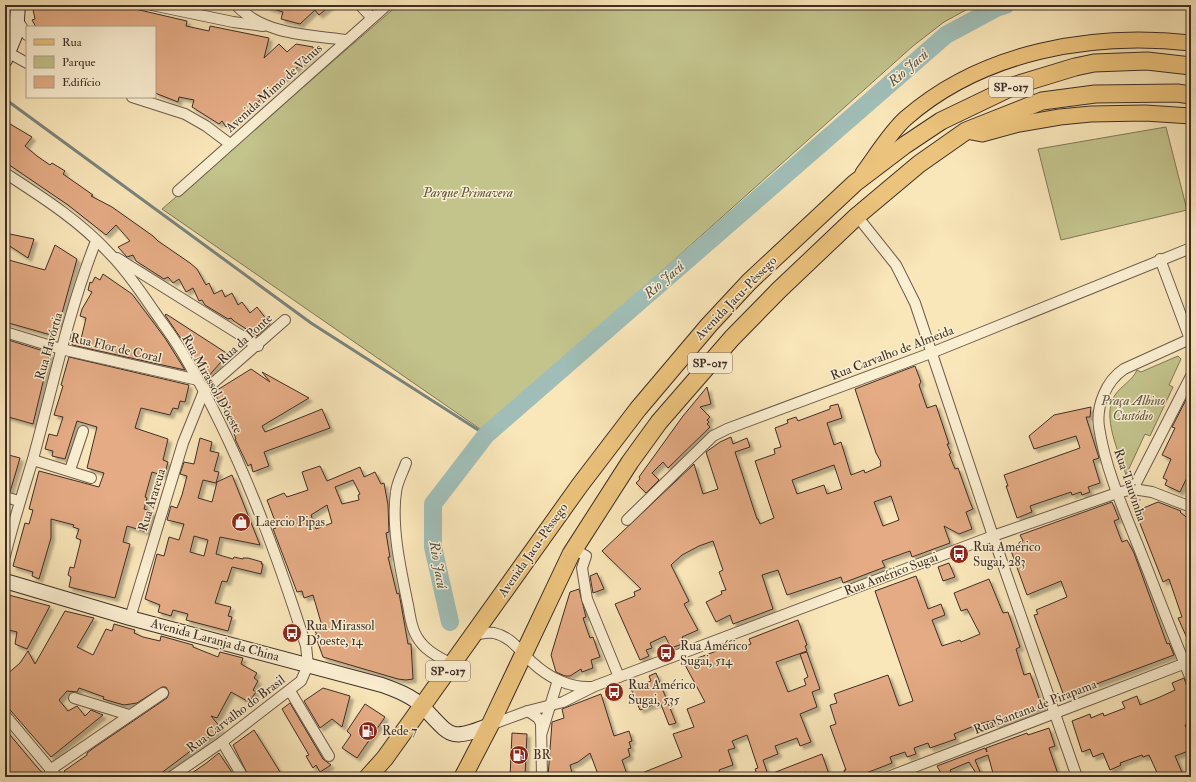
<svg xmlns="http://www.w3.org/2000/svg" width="1196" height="782" viewBox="0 0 1196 782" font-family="'IM FELL Double Pica',serif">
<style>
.green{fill:#c3c38c;stroke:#80785a}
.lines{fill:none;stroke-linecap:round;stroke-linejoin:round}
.stream{stroke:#79847d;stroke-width:3}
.river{stroke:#a0beb7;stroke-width:18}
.building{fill:#e4ab84;stroke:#3e2e27;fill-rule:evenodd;filter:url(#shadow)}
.street-casing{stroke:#6d5c4c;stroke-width:12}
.secondary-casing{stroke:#3e2e27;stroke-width:16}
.primary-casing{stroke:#3e2e27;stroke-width:17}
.highway-casing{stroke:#3e2e27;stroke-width:19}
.street{stroke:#fbefd2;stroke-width:10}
.secondary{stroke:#fbefd2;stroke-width:14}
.primary{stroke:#ecc37c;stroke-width:15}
.highway{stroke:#ecc37c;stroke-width:17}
.labels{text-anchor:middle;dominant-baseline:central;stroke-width:3;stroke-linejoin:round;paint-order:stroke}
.shield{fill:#fbefd2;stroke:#77685a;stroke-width:1}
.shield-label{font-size:12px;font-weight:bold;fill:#3e2e27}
.street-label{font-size:13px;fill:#3e2e27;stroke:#fbefd2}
.park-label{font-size:13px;font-style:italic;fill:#5f5340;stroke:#fbefd2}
.poi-label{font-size:13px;fill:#3e2e27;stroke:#fbefd2;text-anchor:start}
.water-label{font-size:14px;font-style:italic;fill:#56524b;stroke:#fbefd2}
</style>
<defs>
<filter id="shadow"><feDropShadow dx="3.5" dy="3.5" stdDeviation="1" flood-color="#0004"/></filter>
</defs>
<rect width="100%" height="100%" fill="#f9e6b9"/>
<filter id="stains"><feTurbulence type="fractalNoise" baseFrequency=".005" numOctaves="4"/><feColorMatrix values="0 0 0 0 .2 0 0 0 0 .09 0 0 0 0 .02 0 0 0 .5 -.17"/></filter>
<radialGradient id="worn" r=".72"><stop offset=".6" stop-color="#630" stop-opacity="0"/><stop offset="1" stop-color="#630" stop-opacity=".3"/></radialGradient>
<!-- green -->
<g class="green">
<path d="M398 5H975L944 22 913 46 483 431 162 209Z"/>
<path d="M1166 127 1187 210 1061 240 1038 149Z"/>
<path d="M1178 356 1181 359 1169 385 1173 387 1150 436 1145 434 1126 475C1119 452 1101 416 1115 395 1121 386 1133 380 1137 370L1141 372Z"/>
</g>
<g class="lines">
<!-- stream -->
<path class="stream" d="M5 99 311 323 486 435"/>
<!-- river -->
<path class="river" d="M450 622 433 547V504L486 435 946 35 996 8 1006 5"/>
</g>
<!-- building -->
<g class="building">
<path d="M32 5H118L187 21 186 26 209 31 210 26 269 38 264 58 279 44 287 52 296 44 313 47 314 53 230 126 228 125 226 127 222 121 219 124 192 107 194 100 179 97 178 102 155 93V27H36L32 20 35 19Z"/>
<path d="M267 5H331L319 15 315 10 300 24 281 19 283 12 267 7Z"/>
<path d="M5 121 32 137 25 146 37 156 50 165 52 163 65 171 63 174 93 195 91 196 112 207 153 236 158 241 190 263 197 269 206 285 209 283 214 294 222 290 225 297 232 293 238 305 242 302 250 313 257 307 270 324 257 336 234 321 231 318 228 319 205 305 202 300 199 301 193 288 186 292 179 279 173 283 168 277 164 279 136 261 133 255 127 257 118 247 130 241 116 225 106 235 68 205 5 162Z"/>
<path d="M5 233 34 239 28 258 5 243Z"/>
<path d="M55 245 77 259 59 324 57 323 51 335 5 322V259L45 270Z"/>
<path d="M103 274 132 294 165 338 185 370 72 345 74 337 81 339 86 318 80 316 82 309 92 292 88 290 90 282 92 283 95 277 100 280Z"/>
<path d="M166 314 228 354 206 379H204L184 343 165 315Z"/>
<path d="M5 339 50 353 33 424 5 416Z"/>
<path d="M69 357 189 385 185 402 180 401 178 409 173 408 170 415 141 408 135 428 168 439 163 460 168 462 164 476 152 472 145 497 147 498 144 509 153 512 147 532 127 526 123 542 130 544 115 598 69 587 71 577 68 575 70 567 74 568 81 540 76 538 79 529 73 527 74 525 51 519V538L39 579 32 576 33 572 13 566 25 523 29 524 33 510 29 509 39 471 99 487 104 473 87 468 97 427 77 421 65 459 52 456 53 451 45 449 49 434 57 436 63 417 54 415 63 386 61 385Z"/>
<path d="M915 366 921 382 919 385 927 408 936 405 949 444H947L951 453 949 454 955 469 958 468 970 502 973 509 966 512 972 529 959 534 944 526 950 543 912 557 910 551 882 561 885 567 843 583 841 577 787 595 778 570 762 575 773 609 733 624 730 615 716 622 706 602 722 594 721 591 726 590 719 572 723 570 713 541 699 546 682 555 671 565 689 601 684 604 698 630 682 637 685 643 671 648 665 636 650 643 652 648 646 650 649 656 640 660 615 604 635 596 634 592 641 589 602 551 694 464 703 494 718 489 706 452 720 442 731 437 733 444 747 438 750 447 735 452 757 519H758L760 524 774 518 755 461 775 454 774 449 781 447 775 428 788 423 787 420 796 417 798 421 830 409V406L838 404 842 418 827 423 834 445 841 442 851 475 864 470 865 473 881 466 880 463 881 462 876 453 855 389ZM834 465 842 489 827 494 824 485 797 494 792 480ZM891 496 899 520 883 526 874 502Z"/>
<path d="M251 369 270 382 262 372 309 398 262 426 265 432 322 409 330 428 264 452 269 466 253 472 251 464 248 466 235 439H236L222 402H219L214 392Z"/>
<path d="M707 387 711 404 700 407 710 417 707 420 709 422 707 424 710 427 668 468 663 462 652 473 659 480 646 493 636 483 640 479 639 477 683 416Z"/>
<path d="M1191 390V459L1187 467 1191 469 1180 492 1165 485 1167 480 1163 478 1171 459 1162 455 1175 428 1172 427Z"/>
<path d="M1091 407 1090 417H1086L1099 458 1093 460 1100 483 1088 487 1090 492 1082 495 1081 492 1072 495 1071 492 1030 506 1032 512 1017 518 1006 486H1008L1004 475 1080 448 1076 436 1034 449 1029 436 1054 415Z"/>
<path d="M200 438 212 442 210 451 219 453 214 471 219 472 216 483 203 480 198 498 212 502 217 482 232 475 260 545 220 537 216 554 233 559 234 557 243 559V558H248L262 562 261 564H263L261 574 232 567 227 582 222 581 215 603 231 607 228 616 232 617 228 631 186 620 188 614 173 610 171 616 158 612 160 605 145 599 157 554 164 556 169 537 179 540 184 524 167 520 171 506 177 508 182 495 187 476 180 474 184 462 194 464ZM194 536 208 540 204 556 190 552Z"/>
<path d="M5 454 20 458 10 492 5 491Z"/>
<path d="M320 466 327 481 360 467 364 477 375 472 381 484 384 483 388 505 389 532 386 533 390 557H388L397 594 399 593 408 644H411L413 679 406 680 398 679 323 657 315 635H317L314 629 322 626 313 595 304 598 302 591 297 592 273 529 276 528 273 521H275L267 500 284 493 287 497 308 490 302 472ZM353 480 360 494 358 495 359 500 342 504 335 487ZM327 505 332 523 316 529 311 515Z"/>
<path d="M1112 502 1119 519 1114 521 1122 542 1127 540 1134 553 1167 644 1169 643 1174 655 1064 696 1034 615 1038 614 1036 610 1067 597 1061 581 1027 595 1010 548 1021 544 1020 542 1023 541 1020 535Z"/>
<path d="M1158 502 1181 511 1180 512 1191 521V647L1178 618 1182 617 1169 579 1163 582 1137 516 1143 513 1141 509Z"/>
<path d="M949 563 955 577 943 581 938 567Z"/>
<path d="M597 573 604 589 593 593 590 576Z"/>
<path d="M916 576 928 609 941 604 945 615 932 620 942 646 960 640 961 642 980 634 967 609 961 611 954 593 989 579 1003 613 1008 612 1020 647 1016 649 1024 675 1030 673 1042 707 996 726 994 720 979 724 954 734 956 739 930 748 928 743 914 748 916 754 907 757 905 752 890 757 892 763 856 777H846L844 770H846L830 726 836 724 830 705 837 703 834 694 888 675 899 706 913 701 875 591Z"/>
<path d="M579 589 586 617 583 618 590 638 593 637 600 657 591 660 593 668 582 672 581 669 570 676H565L556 672 551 655 570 592Z"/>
<path d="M5 594 50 606 27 649 15 644 17 632 5 629Z"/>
<path d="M65 611 94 618 77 647 93 655 106 629 112 631 114 624 135 630 134 633 143 637 160 641 161 636 193 645V647L218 657 220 652 243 658 241 664 257 673 254 678 258 681 253 690 256 692 249 702 231 692 217 718 211 716 221 728 156 777H68L64 771 87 755V753L95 747 167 698 169 693 166 687H162L137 703 124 705 103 699 104 697 79 688 77 692 67 691 59 700 68 711 77 706 85 716 91 710 103 715 51 757 5 704V676L20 663 28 651 35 664Z"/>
<path d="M798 620 807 645 805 646 807 651 776 662 788 692 806 685 804 679 808 677 800 654 807 652 820 689 812 692 817 707 800 714 811 742 800 746 797 738 775 746 778 754 763 760 768 775 822 754 830 777H808L806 772 793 777H758L755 769 758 768 747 735 732 741 735 748 728 750 733 765 719 770 721 777H660L659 775 652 777H632L682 757 673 734 694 727 687 709 705 702 684 663 733 645 735 650 751 644 749 639Z"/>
<path d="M656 673 676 723 669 725 660 702 640 710 631 689 651 681 649 676Z"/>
<path d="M1184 678 1191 698V722L1185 725 1191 740V750L1175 756 1184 777H1159L1149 755 1143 757 1142 755 1120 763 1121 765 1110 770 1103 753 1093 757 1090 749 1082 752 1072 721 1090 714 1091 718 1103 713 1104 716 1125 708 1122 702 1137 696 1140 705 1160 697 1175 690 1172 683Z"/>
<path d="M323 688 350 696 342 727 332 719 320 728 304 701Z"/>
<path d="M601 694 614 736 629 731 632 741 629 742 631 748 628 749 630 756 622 760 628 777H599L590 753 578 762 570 765 573 777H548L552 722 564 718 562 709Z"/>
<path d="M290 703 323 759 331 765 320 772 316 765 313 768 306 756 309 755 282 709Z"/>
<path d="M365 704 385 717 357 758 342 748 351 735 347 731Z"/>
<path d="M1049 728 1055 746 1049 748 1059 777H994L988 755 975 760 981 774 977 775 969 762 950 770 954 777H943L937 766 985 748 987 752 986 748 1027 733 1028 735Z"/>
<path d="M5 729 36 766 46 777H5Z"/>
<path d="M254 730 277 767 283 777H249L233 745Z"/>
<path d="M512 733 527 734 525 777H510Z"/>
<path d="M219 753 235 777H186L205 764Z"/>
</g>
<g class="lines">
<defs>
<g id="street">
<path d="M152 5 233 22 263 26"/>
<path d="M236 5C264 35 309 35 347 40"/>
<path d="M360 5 372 18"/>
<path d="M18 21 27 35"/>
<path d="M5 48 9 53 27 63"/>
<path d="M132 97 185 114 206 126 230 144"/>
<path d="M5 173C42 197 80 221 110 254 127 271 141 292 154 311 165 327 177 342 186 359 238 448 275 548 306 646L308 665 301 681 222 742 171 777"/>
<path d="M178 191 387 5"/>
<path d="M857 216 896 265 915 303 993 536 1077 777"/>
<path d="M117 258 258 346"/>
<path d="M1160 259 1191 342"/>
<path d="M5 332 61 349 198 380"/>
<path d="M1190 339 1124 369C1106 381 1096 406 1099 427 1105 467 1122 506 1137 543 1155 588 1172 634 1191 679"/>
<path d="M33 460 91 478"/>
<path d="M406 463C403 472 397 482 396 492 391 527 401 571 408 605 410 615 411 628 417 637 425 651 439 657 453 665"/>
<path d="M70 470 83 431"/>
<path d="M1133 489 1191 376"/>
<path d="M5 497 19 501"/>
<path d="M627 520 713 436 727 429 931 353 1191 248"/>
<path d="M574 549 586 556 582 568 587 599 619 677"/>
<path d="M5 556C13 523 23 492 33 459 53 386 68 312 96 241"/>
<path d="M130 618 183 443 204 391 285 320"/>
<path d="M473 635C480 634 487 632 494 633 512 637 520 652 533 663 548 677 569 688 591 687"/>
<path d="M290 691 329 756"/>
<path d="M74 698 129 715"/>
<path d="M528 711 538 718 541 723 542 777"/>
<path d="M5 715 57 777"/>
<path d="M490 725 528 711 563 702 595 686 993 536 1117 493 1133 489 1152 492 1191 507"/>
<path d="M542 732 558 680"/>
<path d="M222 742 243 777"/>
<path d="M50 770 163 693"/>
<path d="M888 777 1191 661"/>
</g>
<g id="secondary">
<path d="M5 60 16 33 18 5"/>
<path d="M5 581 130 618 382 685C396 690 412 696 423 707 451 736 449 742 490 725"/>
</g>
<g id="primary">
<path d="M966 131 982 134 1019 124 1060 117 1091 114 1145 113 1191 116"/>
<path d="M863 173C875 157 891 131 906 118 983 51 1092 32 1191 43"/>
</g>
<g id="highway">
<path d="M368 777 385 758 580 485 638 409 709 325 749 282 855 183 905 145 941 121 1016 85 1075 67 1094 63 1147 61 1191 66"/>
<path d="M463 777 490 725 571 554 630 462 659 422 732 338 779 290 857 216 919 164 966 131 1042 101 1095 94 1177 93 1191 95"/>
</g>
</defs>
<!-- street casing -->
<use href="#street" class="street-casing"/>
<!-- secondary casing -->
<use href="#secondary" class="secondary-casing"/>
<!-- primary casing -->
<use href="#primary" class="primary-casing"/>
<!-- highway casing -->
<use href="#highway" class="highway-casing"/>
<!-- street -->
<use href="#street" class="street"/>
<!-- secondary -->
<use href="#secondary" class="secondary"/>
<!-- primary -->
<use href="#primary" class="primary"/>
<!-- highway -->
<use href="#highway" class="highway"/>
</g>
<!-- icons -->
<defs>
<symbol id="shop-disc" viewBox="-11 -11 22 22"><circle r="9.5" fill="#8f2418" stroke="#fbefd2"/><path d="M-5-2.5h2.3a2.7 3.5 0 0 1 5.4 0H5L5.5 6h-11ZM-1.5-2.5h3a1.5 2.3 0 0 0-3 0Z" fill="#fff"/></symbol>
<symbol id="bus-disc" viewBox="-11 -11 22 22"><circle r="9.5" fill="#8f2418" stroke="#fbefd2"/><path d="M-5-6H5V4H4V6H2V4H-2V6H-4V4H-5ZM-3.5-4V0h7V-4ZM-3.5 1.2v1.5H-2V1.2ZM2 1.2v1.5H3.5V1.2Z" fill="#fff"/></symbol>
<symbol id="fuel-disc" viewBox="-11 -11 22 22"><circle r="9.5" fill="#8f2418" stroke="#fbefd2"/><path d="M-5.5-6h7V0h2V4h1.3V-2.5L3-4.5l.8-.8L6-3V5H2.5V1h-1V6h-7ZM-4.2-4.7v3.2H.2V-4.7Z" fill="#fff"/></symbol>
</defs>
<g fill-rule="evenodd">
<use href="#shop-disc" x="230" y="511" width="22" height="22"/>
<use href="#bus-disc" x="948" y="543" width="22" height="22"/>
<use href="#bus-disc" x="281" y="622" width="22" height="22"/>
<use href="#bus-disc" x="655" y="642" width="22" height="22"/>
<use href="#bus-disc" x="603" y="681" width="22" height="22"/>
<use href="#fuel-disc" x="357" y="720" width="22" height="22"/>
<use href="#fuel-disc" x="508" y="744" width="22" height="22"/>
</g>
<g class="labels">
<!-- shield labels -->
<g class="shield">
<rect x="989" y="77" width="44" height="20" rx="3"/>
<rect x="688" y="353" width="44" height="20" rx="3"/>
<rect x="426" y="661" width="44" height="20" rx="3"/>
</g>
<g class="shield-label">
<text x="1011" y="87">SP-017</text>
<text x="710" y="363">SP-017</text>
<text x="448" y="671">SP-017</text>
</g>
<!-- street labels -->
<g class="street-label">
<text transform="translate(274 88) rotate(-42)">Avenida Mimo de Vênus</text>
<text transform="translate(736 298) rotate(-46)">Avenida Jacu-Pêssego</text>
<text transform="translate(245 339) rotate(-42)">Rua da Ponte</text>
<text transform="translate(49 346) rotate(-74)">Rua Havórtia</text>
<text transform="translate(116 348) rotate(13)">Rua Flor de Coral</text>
<text transform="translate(892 353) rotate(-21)">Rua Carvalho de Almeida</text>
<text transform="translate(212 384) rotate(61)">Rua Mirassol D'oeste</text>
<text transform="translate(1130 485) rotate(71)">Rua Taiuvinha</text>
<text transform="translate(152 500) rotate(-73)">Rua Arareua</text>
<text transform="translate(533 550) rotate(-55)">Avenida Jacu-Pêssego</text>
<text transform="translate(891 574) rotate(-21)">Rua Américo Sugai</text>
<text transform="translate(215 640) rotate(15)">Avenida Laranja da China</text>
<text transform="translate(1035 707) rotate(-21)">Rua Santana de Pirapama</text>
<text transform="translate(236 714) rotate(-37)">Rua Carvalho do Brasil</text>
</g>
<!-- park labels -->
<g class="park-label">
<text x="468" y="193">Parque Primavera</text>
<text x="1133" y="401">Praça Albino<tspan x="1133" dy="15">Custódio</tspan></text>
</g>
<!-- poi labels -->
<g class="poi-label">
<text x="255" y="522">Laercio Pipas</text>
<text x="973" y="547">Rua Américo<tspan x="973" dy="15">Sugai, 283</tspan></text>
<text x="306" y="626">Rua Mirassol<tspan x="306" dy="15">D'oeste, 14</tspan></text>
<text x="680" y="646">Rua Américo<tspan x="680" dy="15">Sugai, 514</tspan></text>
<text x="628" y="685">Rua Américo<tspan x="628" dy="15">Sugai, 535</tspan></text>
<text x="382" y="731">Rede 7</text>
<text x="533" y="755">BR</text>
</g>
<!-- water labels -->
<g class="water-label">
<text transform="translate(908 68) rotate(-41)">Rio Jacú</text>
<text transform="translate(664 280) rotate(-41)">Rio Jacú</text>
<text transform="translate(438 565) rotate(80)">Rio Jacú</text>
</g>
</g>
<!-- margin -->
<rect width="1196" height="782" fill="none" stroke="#f9e6b9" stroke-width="20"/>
<rect x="6" y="6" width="1184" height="770" fill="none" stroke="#3e2e27" stroke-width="2"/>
<rect x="10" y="10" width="1176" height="762" fill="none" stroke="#3e2e27"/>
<!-- legend -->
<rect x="26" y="26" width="130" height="72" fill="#fbefd2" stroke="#afa28e"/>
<rect x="34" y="39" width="20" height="6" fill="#ecc37c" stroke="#afa28e"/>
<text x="62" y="46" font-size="12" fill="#3e2e27">Rua</text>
<rect x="34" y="56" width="20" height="12" fill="#c3c38c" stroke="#afa28e"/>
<text x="62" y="66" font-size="12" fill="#3e2e27">Parque</text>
<rect x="34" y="76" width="20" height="12" fill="#e4ab84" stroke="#afa28e"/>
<text x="62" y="86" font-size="12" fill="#3e2e27">Edifício</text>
<rect width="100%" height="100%" filter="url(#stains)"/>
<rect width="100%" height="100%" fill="url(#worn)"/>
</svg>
